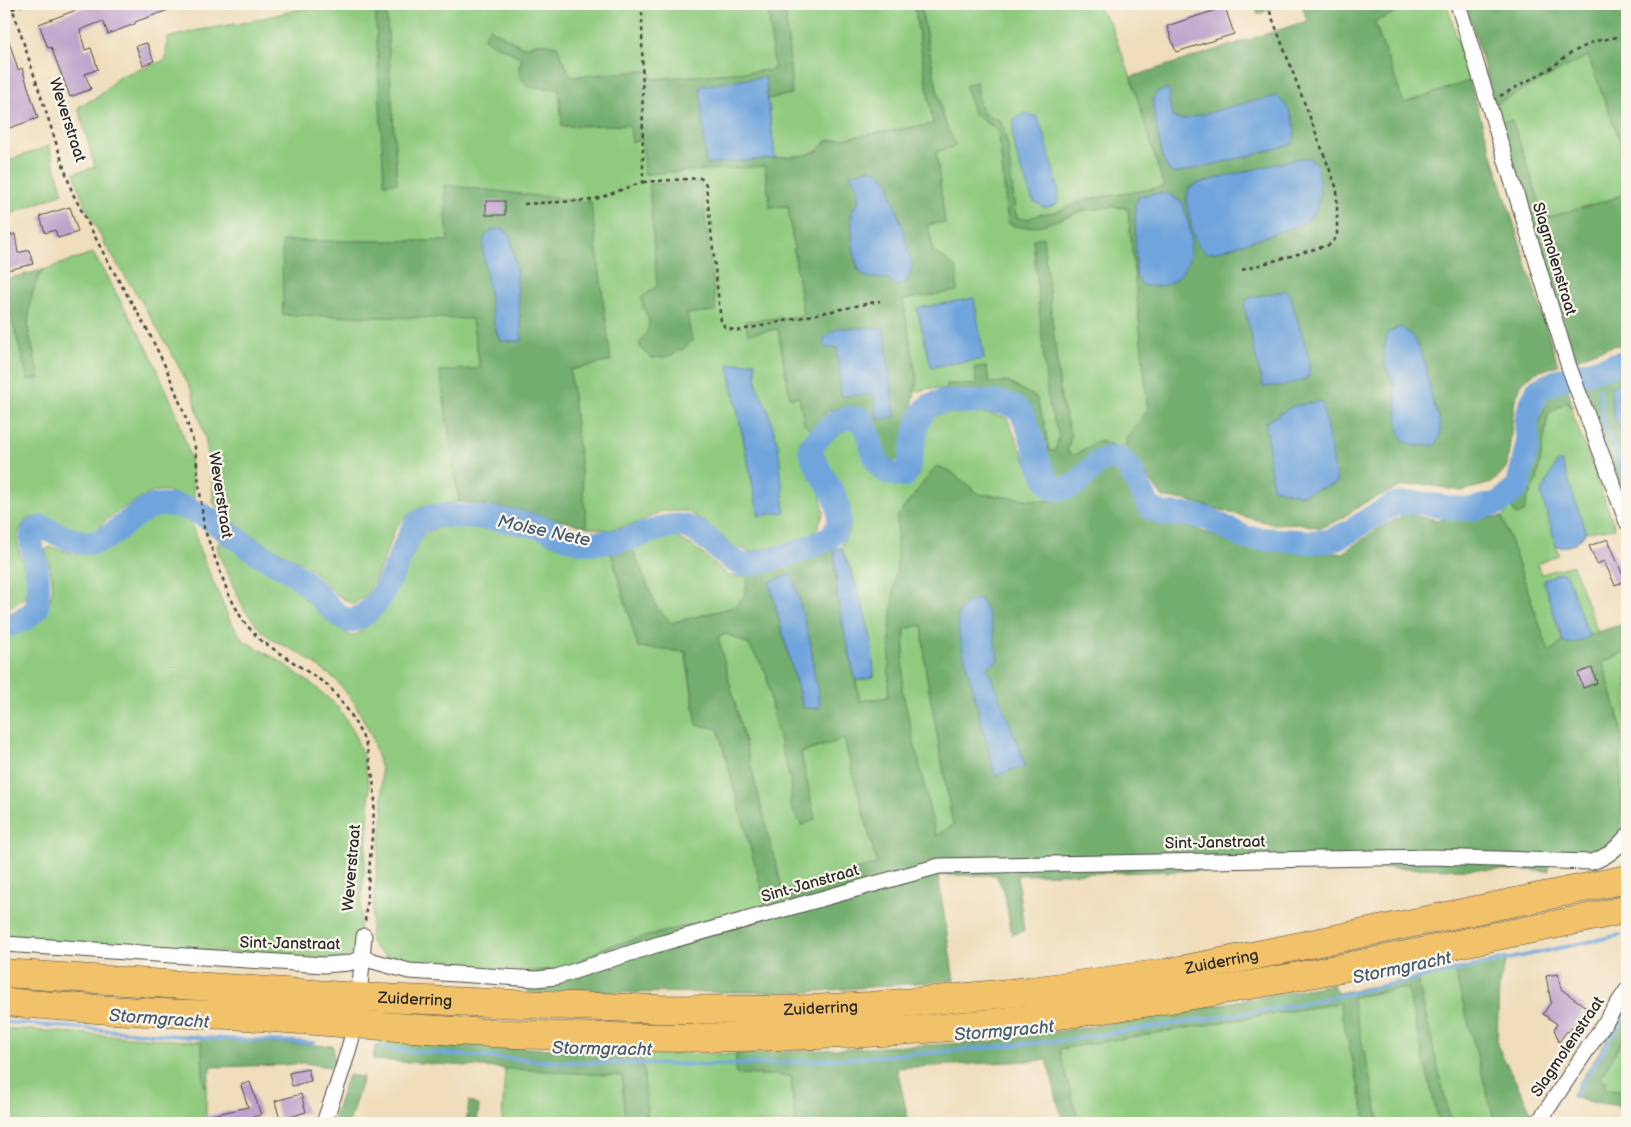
<svg xmlns="http://www.w3.org/2000/svg" width="1631" height="1127" viewBox="0 0 1631 1127" font-family="'Balsamiq Sans',sans-serif">
<style>
.green{fill:#8fca7f;stroke:#5d7a55;fill-rule:evenodd}
.forest{fill:#73ae6e;stroke:#4f6c4c;fill-rule:evenodd}
.water{fill:#6fa4dc;stroke:#4d6884}
.lines{fill:none;stroke-linecap:round;stroke-linejoin:round}
.stream{stroke:#6fa4dc;stroke-width:4}
.river{stroke:#6fa4dc;stroke-width:24}
.building{fill:#bea2cb}
.street-casing{stroke:#484641;stroke-width:17}
.highway-casing{stroke:#484641;stroke-width:29}
.path{stroke:#484641;stroke-width:2.5;stroke-dasharray:4 4;stroke-linecap:butt}
.street{stroke:#fff;stroke-width:15}
.highway{stroke:#f2c26a;stroke-width:28}
.labels{text-anchor:middle;dominant-baseline:central;stroke-width:4.5;stroke-linejoin:round;paint-order:stroke}
.street-label{font-size:16px;fill:#2b2b2b;stroke:#fbf7ec}
.water-label{font-size:18px;font-style:italic;fill:#465b72;stroke:#fbf7ec}
</style>
<rect width="100%" height="100%" fill="#fbf7ec"/>
<filter id="ink" filterUnits="userSpaceOnUse"><feTurbulence type="fractalNoise" baseFrequency=".02" numOctaves="2"/><feDisplacementMap in="SourceGraphic" scale="10" xChannelSelector="R" yChannelSelector="G"/><feConvolveMatrix kernelMatrix="1 2 1 2 8 2 1 2 1" color-interpolation-filters="sRGB"/></filter>
<filter id="wash" filterUnits="userSpaceOnUse"><feTurbulence type="fractalNoise" baseFrequency=".0096" numOctaves="4" result="noise"/><feDisplacementMap in="SourceGraphic" scale="20" xChannelSelector="R" yChannelSelector="G"/><feGaussianBlur stdDeviation="1.12" result="paint"/><feColorMatrix in="noise" values="0 0 0 0 0 0 0 0 0 0 0 0 0 0 0 0 0 1.4 0 .05"/><feComposite in="paint" operator="in"/></filter>
<g filter="url(#wash)">
<rect width="100%" height="100%" fill="#efddbb"/>
<!-- green -->
<g class="green">
<path d="M320 4 335 11 375 4 385 184 397 182 386 4H768L774 70 652 79 650 71H639L571 77 557 46 540 43 523 47 489 28 522 58 519 68 559 88 562 126 629 125 642 139 646 174 765 165 770 207 788 206 803 316 745 322 748 333 778 329 790 398 799 396 804 424 810 430 799 451 807 470 820 493 824 512 817 529 803 541 749 552 733 546 705 522 686 511H662L638 523 608 530 587 527 570 370 610 361 444 185 449 241H283V315L472 318 480 369 440 371 459 502 425 506 409 514 396 527 384 559 374 582 365 596 354 604C331 596 322 575 302 563 293 558 284 554 275 549 253 537 229 521 213 502V488L206 442 192 392 172 354 141 301 107 248 84 204 74 173 95 167 78 107 99 96 118 77 166 60 167 38 194 31 247 22ZM755 362 757 386 759 516 728 364Z"/>
<path d="M785 4H914L933 124 826 141C813 159 795 156 775 158L768 99 792 93Z"/>
<path d="M920 4H1098L1100 10 1110 23 1131 77 1164 187 1084 200 1056 212 1041 214 1027 219H1018L1015 212 1007 146 1001 121 983 113 979 102 976 82 965 86 986 123 996 128 999 137 1008 223 1068 217 1083 210 1099 209 1110 206 1128 209 1148 410 1126 439V447L1116 448 1102 441 1095 442 1075 455 1069 453 1067 450 1071 437 1061 400 1043 237 1033 239 1049 406 1059 436 1055 451H1049L1044 422 1036 397 1007 382 989 383 976 385 947 384V390L929 388 915 392 917 380 903 300 957 291 944 258 933 252 928 224 945 223 936 152 955 146 943 118Z"/>
<path d="M1416 4H1447L1469 81 1404 104 1374 21Z"/>
<path d="M1588 55 1627 160V192L1612 199 1545 219 1512 121 1500 122 1495 104Z"/>
<path d="M49 146 63 193 4 217V162Z"/>
<path d="M93 253 148 349 176 412 190 457 195 503C189 501 183 500 177 497 174 495 170 492 167 491 150 488 120 510 107 520 103 523 99 529 95 531 73 542 38 500 22 526 10 543 26 564 27 581 28 586 26 592 25 596L14 606 4 611V281L5 279 12 320 28 380 40 378 28 328 30 302 37 278 43 270Z"/>
<path d="M1568 401 1615 528 1586 532C1577 544 1571 548 1556 546L1559 555 1537 564 1541 574 1573 565 1598 633 1589 636 1567 576 1544 584 1563 642 1549 652 1502 517 1511 507 1516 515 1524 512 1527 499 1537 480 1548 414Z"/>
<path d="M952 413 990 414 1007 418 1036 484 1055 501H1043L979 494 950 471 936 466 929 477 888 697 860 701 856 681 874 677C870 629 861 590 841 547L850 528V507L823 456 822 445C828 440 836 430 843 427 860 421 864 457 868 466 870 471 876 474 880 477 895 488 903 488 918 477L923 436 930 419 940 414Z"/>
<path d="M165 514 189 521 194 530 199 548 229 619 243 640 283 663 313 685 337 706 354 732 363 757 369 786V810L358 947 351 955 341 959 4 939V639C49 621 62 597 45 550L51 547 75 554 99 553 118 544 149 516Z"/>
<path d="M454 526 507 529 539 538 559 547 582 551 611 552 638 647 685 652 697 724 718 729 766 905 606 947 565 969 528 971 398 962C386 956 374 952 370 938L383 811 381 769 371 735 354 702 335 679 301 654 271 639 258 627 244 609 220 557 217 546 220 541 291 585 322 616 338 628 352 636C383 626 406 564 421 537 431 528 441 527 454 526Z"/>
<path d="M673 536 693 546 729 576H748L745 595 734 607 671 623 657 608 632 548 655 538Z"/>
<path d="M922 625 926 672 953 825 935 836 902 690 905 629Z"/>
<path d="M727 634 748 644 766 672 773 715 792 787 790 805 801 824 815 820 801 753 844 739 877 864 783 893 718 637Z"/>
<path d="M1627 652V824L1621 831V727L1603 662Z"/>
<path d="M1454 969 1495 1123H1451L1417 978Z"/>
<path d="M1407 988 1439 1123H1380L1351 997Z"/>
<path d="M1339 1003 1367 1123H1079L1058 1049Z"/>
<path d="M4 1028 201 1042 204 1085 206 1087V1123H4Z"/>
<path d="M1627 1032V1090L1605 1089 1600 1078Z"/>
<path d="M642 1053 736 1054V1074L791 1076 795 1123H648Z"/>
<path d="M505 1068 622 1076 625 1123H502Z"/>
</g>
<!-- forest -->
<g class="forest">
<path d="M340 4H370L335 11Z"/>
<path d="M375 4H386L397 183 384 184Z"/>
<path d="M768 4H785L792 94 768 99 765 77 700 86 707 164 807 155 820 150 826 141 933 124 914 4H920L943 118 956 146 936 152 945 223 928 224 933 252 944 258 957 269V291L903 300 917 380 907 435 899 458 892 464 883 458 872 423 863 410 855 406 842 407 827 412 820 422 810 430 804 424 799 397 790 398 778 329 748 334 745 321 803 316 788 206 770 207 765 166 645 174 642 140 632 142 629 125 562 126 559 89 529 87 519 76V68L522 58 483 39 489 28 522 47 540 43 557 46 571 77 639 71H650L652 79 774 70ZM851 175 889 181 892 196 889 279 880 278 858 270 854 253 851 211 858 204V186Z"/>
<path d="M1255 4H1277V5L1258 15Z"/>
<path d="M1302 4H1416L1374 22 1404 103 1469 81 1558 365 1535 373 1522 382 1515 400 1507 467 1492 483 1462 491 1421 484 1400 487 1366 502 1339 520 1320 528 1298 523 1271 524 1185 500 1163 498 1126 447V439L1148 410 1128 209C1115 205 1111 207 1098 209 1093 210 1087 209 1082 211 1062 217 1028 236 1008 223L999 137 996 128 974 115 965 85 977 82 979 102 983 113 1001 121 1008 146 1015 212 1018 218 1027 219 1041 214 1056 212 1084 200 1164 187 1131 77 1307 21Z"/>
<path d="M1466 4H1627V160L1588 56 1495 104Z"/>
<path d="M1512 120 1545 218 1612 199 1627 192V344C1611 345 1590 352 1576 360L1500 122Z"/>
<path d="M701 182 716 311 687 314 692 341C678 355 671 357 651 358L642 350 639 344C642 339 646 334 648 329 652 318 640 308 642 297L657 286 649 184Z"/>
<path d="M444 185 591 202 611 361 570 370 587 527 519 510 459 502 440 371 480 368 472 319 283 315 282 241H448ZM510 235 515 261 522 341 508 342Z"/>
<path d="M1043 237 1061 400 1071 437 1067 450 1069 453 1075 455C1096 444 1093 436 1116 448L1095 460 1075 476 1055 481 1050 477C1044 451 1039 408 1012 395 996 388 965 391 947 390V384L976 385 975 367H987L989 383 1007 382 1036 397 1044 422 1049 451H1055L1059 436 1049 406 1047 392 1033 239Z"/>
<path d="M43 270C32 285 28 309 28 327 29 343 36 362 40 378L28 380 12 320 5 279Z"/>
<path d="M1627 373V382L1611 386 1625 437 1627 435V503L1583 385 1608 377Z"/>
<path d="M1556 385H1565L1569 392 1572 408 1568 401 1548 414 1537 480 1527 499 1524 512 1516 515 1511 507C1537 483 1531 455 1538 424 1541 411 1549 396 1556 385Z"/>
<path d="M936 466 950 471 979 494 1043 501H1055L1076 494 1098 479 1105 470 1115 469 1126 483 1147 519 1155 523 1190 527 1247 547 1299 553H1342L1381 527 1406 514 1437 520 1502 517 1549 652 1563 642C1576 644 1578 641 1589 635 1600 630 1615 627 1627 623V652L1603 662 1621 727V831L1610 843 1591 858 1549 857V871L1352 867 1017 875 1024 931 1012 935 1004 891 996 875H938L954 980 809 992 528 993V971L565 969 606 947 766 905 718 729 697 725 686 652 638 647 611 552 632 548 657 608 671 623 734 607 745 595 748 576 834 549 838 604 860 701 888 697 890 629 897 560V517ZM791 574 811 645 814 675 820 703 819 708H803L769 583ZM958 613 987 667 1025 765ZM922 625 926 672 953 825 936 836 902 690 905 629ZM727 634 748 644 766 672 773 715 792 787 790 805 801 825 815 820 801 753 844 739 877 864 783 892 718 637Z"/>
<path d="M1508 957 1499 984 1497 1045 1533 1115 1527 1123H1495L1454 969Z"/>
<path d="M1417 978 1451 1123H1439L1407 988 1352 997 1380 1123H1367L1339 1003 1059 1049 1079 1123H1063L1047 1060 897 1068 909 1123H878L876 1118 852 1123H795L791 1076 736 1074V1054L986 1042 1108 1024 1333 984 1337 993Z"/>
<path d="M1627 1008V1032L1600 1078 1607 1081 1605 1089 1627 1090V1107L1585 1101 1571 1096Z"/>
<path d="M201 1039 333 1046 335 1068 304 1063 282 1065 212 1067 206 1087 204 1086Z"/>
<path d="M387 1042 642 1053 648 1123H625L622 1076 373 1060 375 1046Z"/>
<path d="M348 1075 363 1077 349 1123H332Z"/>
<path d="M469 1101 479 1106 477 1123H466Z"/>
</g>
<!-- water -->
<g class="water">
<path d="M765 77 775 158 706 164 700 86Z"/>
<path d="M1167 89 1170 93 1169 103 1174 118 1181 120 1245 103 1277 96C1291 109 1299 125 1292 144L1253 155 1172 174 1166 166 1162 156 1153 109V99L1157 92Z"/>
<path d="M1025 113 1037 117 1045 137 1059 192 1057 204 1045 208 1033 201 1018 161 1012 138 1014 119Z"/>
<path d="M1300 158H1309L1317 164C1320 188 1324 211 1301 225L1216 252 1207 253 1198 246 1193 235 1186 201 1189 188 1199 183Z"/>
<path d="M870 168 880 173 889 181 892 196 904 232 912 267 907 283 895 286 889 279C882 278 871 279 865 276 851 269 852 225 851 210L858 204V186L850 175Z"/>
<path d="M1156 193 1169 194 1183 203C1185 214 1190 226 1191 237 1193 268 1174 293 1142 285L1136 277 1135 204 1139 196Z"/>
<path d="M503 229 510 235 515 261 522 341H500L494 324 483 251 484 238 492 230Z"/>
<path d="M1285 291 1290 295 1309 358V377L1288 385 1263 387 1244 305 1248 298Z"/>
<path d="M974 298 984 359 931 367 917 308Z"/>
<path d="M1401 327 1414 337 1426 365 1431 396 1439 418 1441 433 1436 445 1415 446 1404 441 1399 431 1394 385 1386 367 1383 350 1388 332Z"/>
<path d="M838 328H884L895 417 877 419 874 394 841 396 837 348 833 347 826 348 823 344 826 336Z"/>
<path d="M755 362 757 386 768 410 778 445 785 512 759 516 728 364Z"/>
<path d="M1627 382V435L1625 437C1613 424 1611 403 1611 386Z"/>
<path d="M1322 401 1337 483 1300 495 1272 488 1266 422 1293 406Z"/>
<path d="M1557 462H1562L1586 532C1576 544 1571 548 1556 546L1541 493Z"/>
<path d="M841 547 860 595 871 638 874 677 856 681 838 604 834 549Z"/>
<path d="M1562 572 1567 576 1589 636C1581 642 1572 645 1563 642L1544 584V579Z"/>
<path d="M792 574 811 645 814 675 820 703 819 708H803L769 582Z"/>
<path d="M979 598C993 614 994 639 998 660L987 667 1026 765 995 776 959 635 958 613 966 603Z"/>
</g>
<g class="lines">
<!-- stream -->
<g class="stream">
<path d="M1594 370 1596 379"/>
<path d="M1599 389 1603 418 1627 482"/>
<path d="M4 1022 205 1038 313 1043"/>
<path d="M382 1049 555 1062 707 1065 778 1063 940 1052 1065 1040 1281 1008 1620 935"/>
<path d="M1574 1096 1627 1013"/>
</g>
<!-- river -->
<path class="river" d="M4 627 23 620 37 609C38 596 39 583 37 569 35 556 28 544 33 531L42 527C57 533 71 542 88 543 116 544 134 502 168 505 202 507 220 528 247 546 265 559 288 567 305 582 316 591 326 605 337 614 341 617 346 619 350 621 383 613 395 564 409 537 411 533 413 527 416 524 419 521 429 518 434 516 440 515 449 516 456 516 488 517 519 521 549 530 560 534 571 541 581 542 601 544 622 541 641 535 654 531 667 524 681 526 706 529 718 556 741 564 754 568 819 546 830 537 834 534 837 529 838 524 845 495 815 475 810 448 818 437 834 419 848 418 852 418 857 419 861 419 863 423 867 428 868 433 875 455 875 477 905 475 915 457 912 419 928 407 938 399 957 402 969 402 984 401 1010 400 1021 412 1023 415 1024 420 1026 423 1036 445 1037 471 1054 489 1083 491 1089 463 1107 458 1110 458 1115 459 1119 459L1130 469 1150 508 1164 514 1190 515 1209 519 1246 538 1310 542 1329 541 1349 532 1369 519 1395 504 1420 503 1451 508 1471 509 1499 503 1518 487 1528 442 1526 423 1530 406 1538 390 1559 380 1627 361"/>
</g>
<g id="blocks">
<!-- building -->
<g class="building">
<path d="M92 4H182V5L135 22V24L108 34 103 21 80 30 85 50 91 48 98 69 85 74 91 89 70 97 51 47 48 48 39 24Z"/>
<path d="M1225 7 1234 34 1176 52 1167 26Z"/>
<path d="M6 32 18 70 22 68 38 118 4 130V33Z"/>
<path d="M147 43 154 61 143 65 136 46Z"/>
<rect x="486" y="201" width="19" height="14"/>
<path d="M70 207 78 232 58 238 55 230 45 233 40 216Z"/>
<path d="M15 234 18 253 29 250 33 264 4 271V237Z"/>
<path d="M1608 539 1625 581 1615 585 1604 561 1597 564 1589 546Z"/>
<path d="M1592 668 1597 683 1583 688 1578 673Z"/>
<path d="M1558 974 1561 989 1586 1007 1569 1032 1567 1031 1559 1042 1554 1029 1557 1024 1543 1014 1551 1002 1546 976Z"/>
<path d="M308 1069 311 1081 292 1086 289 1073Z"/>
<path d="M250 1082 261 1115 225 1123H195L194 1119 248 1107 241 1085Z"/>
<path d="M301 1094 306 1112 280 1120 275 1101Z"/>
</g>
</g>
</g>
<g filter="url(#ink)">
<use href="#blocks" fill-opacity="0" stroke="#484641" stroke-width="1"/>
<g class="lines">
<defs>
<g id="street">
<path d="M1458 4 1569 367 1627 522"/>
<path d="M4 944 324 965 349 963 362 958 409 971 536 979 556 977 659 944 939 866 1432 857 1592 862C1607 857 1617 849 1627 836"/>
<path d="M324 1123C335 1091 348 1058 355 1024 361 995 361 965 364 936"/>
<path d="M1538 1123 1627 990"/>
</g>
<g id="highway">
<path id="s1" d="M4 973 359 997 494 1003 658 1009 788 1010 871 1006 1030 991 1165 973 1242 958 1627 879"/>
<path d="M4 1002C79 1008 154 1014 229 1015 323 1021 417 1030 512 1034 630 1039 748 1039 866 1033 1058 1023 1252 987 1440 948 1502 934 1565 924 1627 909"/>
</g>
</defs>
<!-- street casing -->
<use href="#street" class="street-casing"/>
<!-- highway casing -->
<use href="#highway" class="highway-casing"/>
<!-- path -->
<g class="path">
<path d="M11 4 72 192 107 260 148 331 167 370 184 413 195 447 204 528 228 593 243 621 260 640 329 686 350 713 365 741 372 771 375 798 365 922"/>
<path d="M12 9 26 4"/>
<path d="M1500 96 1551 68 1569 54 1595 41 1624 36"/>
<path d="M643 182 700 178 704 180 706 185 721 322 725 327 736 331 880 301"/>
<path d="M524 204 593 200 643 182 642 4"/>
<path d="M1242 270 1329 245 1337 237V189L1267 4"/>
</g>
<!-- street -->
<use href="#street" class="street"/>
<!-- highway -->
<use href="#highway" class="highway"/>
</g>
</g>
<g class="labels">
<!-- street labels -->
<g class="street-label">
<text transform="translate(67 120) rotate(72)">Weverstraat</text>
<text transform="translate(1554 259) rotate(73)">Slagmolenstraat</text>
<text transform="translate(220 495) rotate(81)">Weverstraat</text>
<text transform="translate(1215 843) rotate(-1)">Sint-Janstraat</text>
<text transform="translate(352 868) rotate(-85)">Weverstraat</text>
<text transform="translate(810 884) rotate(-16)">Sint-Janstraat</text>
<text transform="translate(290 944) rotate(1)">Sint-Janstraat</text>
<text stroke="none"><textPath href="#s1" startOffset="1222">Zuiderring</textPath></text>
<text stroke="none"><textPath href="#s1" startOffset="412">Zuiderring</textPath></text>
<text stroke="none"><textPath href="#s1" startOffset="818">Zuiderring</textPath></text>
<text transform="translate(1568 1047) rotate(-56)">Slagmolenstraat</text>
</g>
<!-- water labels -->
<g class="water-label">
<text transform="translate(544 531) rotate(12)">Molse Nete</text>
<text transform="translate(1402 968) rotate(-12)">Stormgracht</text>
<text transform="translate(159 1019) rotate(4)">Stormgracht</text>
<text transform="translate(1004 1031) rotate(-5)">Stormgracht</text>
<text transform="translate(602 1049) rotate(1)">Stormgracht</text>
</g>
</g>
<!-- margin -->
<rect width="1631" height="1127" fill="none" stroke="#fbf7ec" stroke-width="20"/>
</svg>
